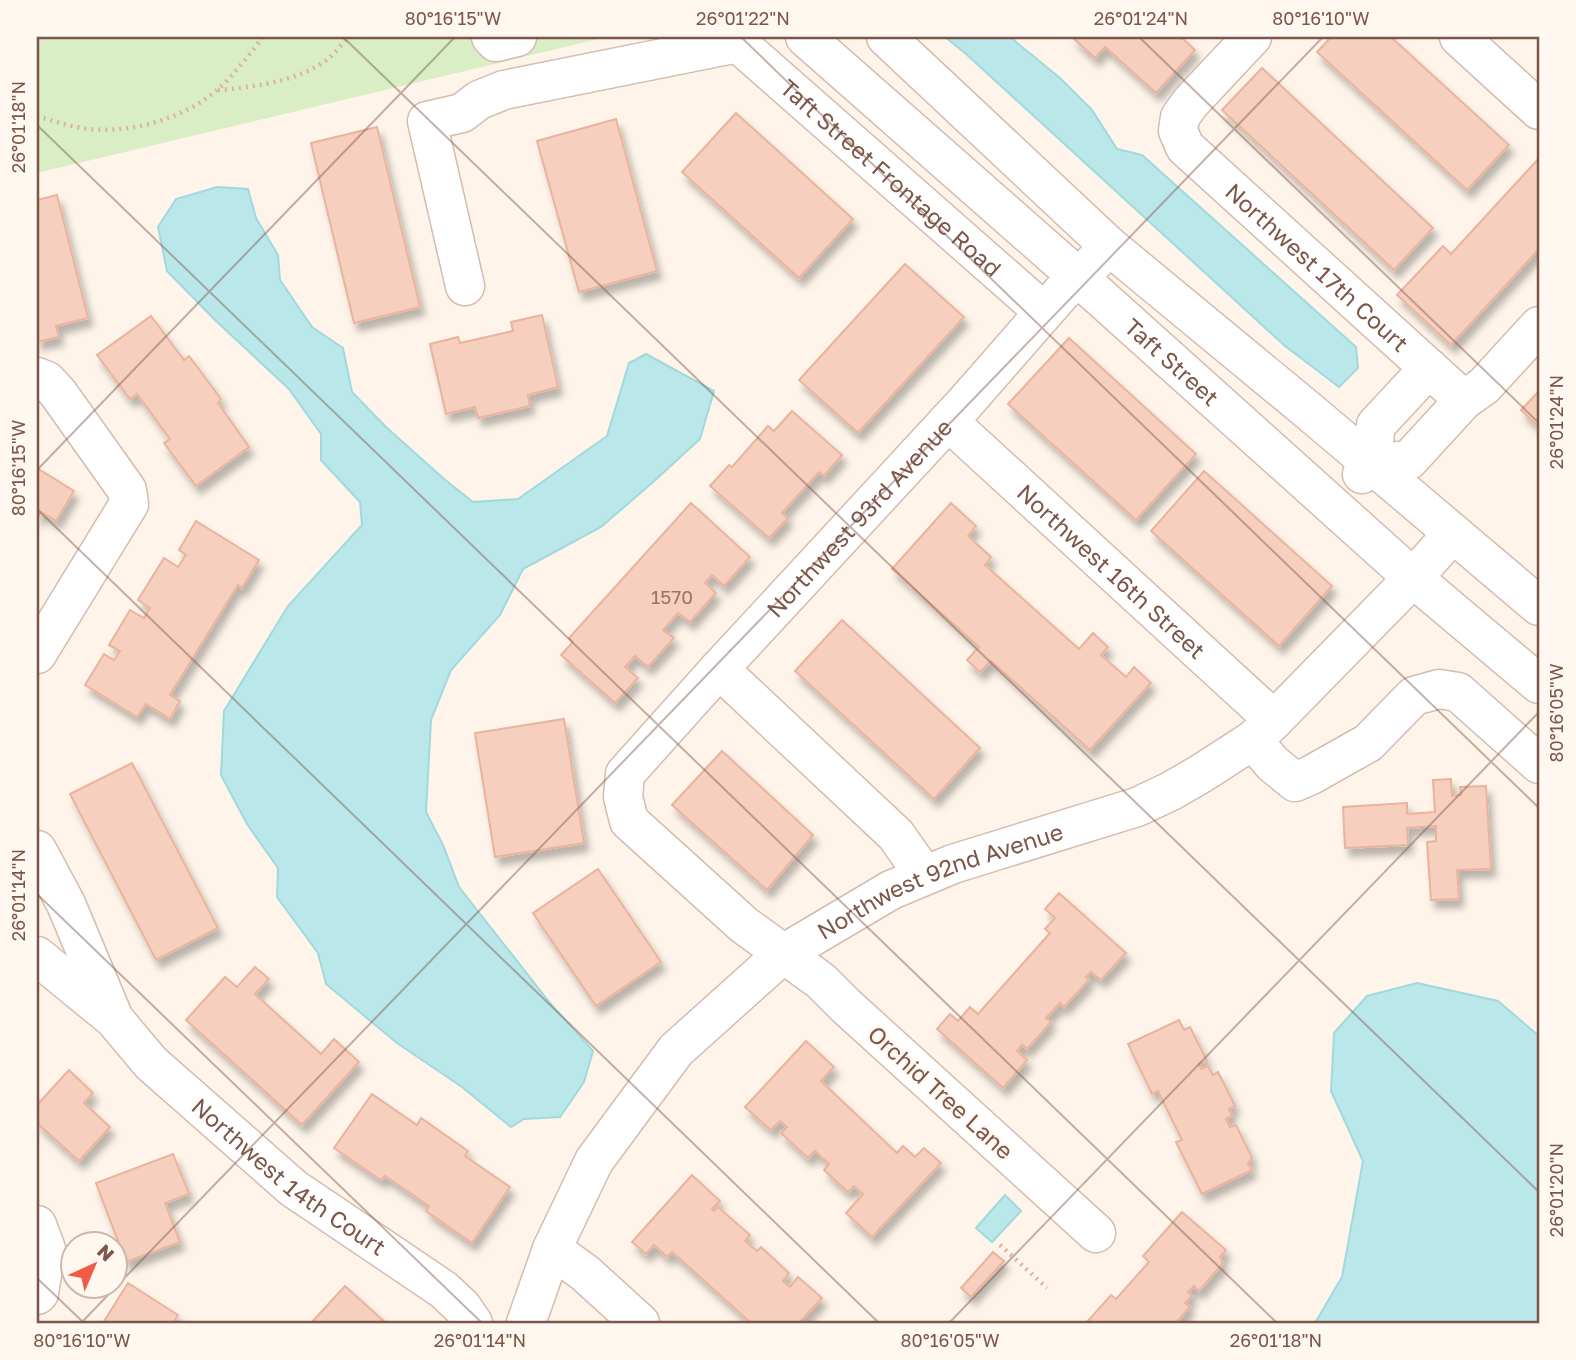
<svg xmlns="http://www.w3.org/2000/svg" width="1576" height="1360" viewBox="0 0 1576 1360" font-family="'Golos Text',sans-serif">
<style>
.green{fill:#d9eec5}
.water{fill:#bae8ea;stroke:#a0d9dd;stroke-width:2}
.building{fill:#f6cfbe;stroke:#eab39d;stroke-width:2;filter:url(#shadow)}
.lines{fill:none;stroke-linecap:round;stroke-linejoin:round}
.minor-casing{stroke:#d4bcaf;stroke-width:41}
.path{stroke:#dcb1a0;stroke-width:4.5;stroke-dasharray:2 5;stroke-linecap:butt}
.minor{stroke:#fff;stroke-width:38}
.ticks{fill:none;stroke:#7c5649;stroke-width:2;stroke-opacity:0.45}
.labels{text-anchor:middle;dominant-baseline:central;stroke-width:5;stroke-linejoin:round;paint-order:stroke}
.number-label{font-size:19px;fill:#9a7466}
.street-label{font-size:23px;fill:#7c5649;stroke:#fff8f1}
.neatline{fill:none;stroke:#7c5649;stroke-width:2.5}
.ticks-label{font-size:18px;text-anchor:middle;fill:#7c5649}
</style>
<defs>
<filter id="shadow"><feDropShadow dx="4.5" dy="8" stdDeviation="3.5" flood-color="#0004"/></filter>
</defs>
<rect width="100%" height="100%" fill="#fef4e9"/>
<!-- green -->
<path class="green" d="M37 37H607L37 173Z"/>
<!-- water -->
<g class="water">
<path d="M945 37H1010L1060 78 1092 110 1117 149 1142 155 1356 347 1358 368 1339 387 1285 346 965 53Z"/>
<path d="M217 187 248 189 256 218 278 255 280 280 312 327 343 348 352 392 386 427 444 479 473 502 518 499 607 436 629 363 646 354 714 391 700 439 652 483 601 527 523 569 500 615 451 670 431 720 426 812 443 845 459 887 550 1003 593 1051 584 1082 560 1117 524 1119 511 1127 462 1087 397 1043 326 984 318 953 277 897 278 868 247 824 221 775 224 711 288 606 362 525 360 502 321 460V434L289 389 215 320 167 271 158 227 176 199Z"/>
<path d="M1417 983 1498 1001 1539 1036V1323H1315L1342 1277 1363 1161 1331 1091 1334 1033 1367 996Z"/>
<path d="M1005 1195 1021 1211 992 1242 976 1228Z"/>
</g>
<!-- building -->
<g class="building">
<path d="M1072 37H1181L1195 50 1156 93 1105 47 1095 58Z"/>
<path d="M1331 37H1391L1509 145 1467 190 1317 52Z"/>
<path d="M1262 68 1433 228 1394 270 1222 110Z"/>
<path d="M736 113 853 219 799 278 682 172Z"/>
<path d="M616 119 657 271 579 292 537 141Z"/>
<path d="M377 127 420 307 354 323 311 143Z"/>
<path d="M1539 158V249L1451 345 1397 295 1443 246 1451 254Z"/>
<path d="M57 195 88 318 56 326 59 337 37 342V200Z"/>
<path d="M905 264 964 317 858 433 799 380Z"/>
<path d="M542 315 558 387 528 395 530 406 478 418 475 407 446 414 430 344 458 337 460 343 513 331 511 322Z"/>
<path d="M151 316 184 360 189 356 221 399 218 403 249 447 196 486 164 443 170 439 137 394 130 399 97 355Z"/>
<path d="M1069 338 1196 454 1136 520 1008 404Z"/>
<path d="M1539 391V427L1521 410Z"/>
<path d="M792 411 842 455 824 476 819 472 782 513 788 518 769 538 710 486 729 465 732 467 768 426 774 431Z"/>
<path d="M37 468 74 491 56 521 41 512 37 519Z"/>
<path d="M1204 471 1332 586 1279 646 1151 531Z"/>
<path d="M691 503 750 557 724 586 712 575 705 583 716 593 690 622 678 613 663 630 674 638 648 667 635 656 625 667 638 678 615 703 561 655 573 642 569 638Z"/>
<path d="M951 503 976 526 968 536 991 557 985 565 1079 649 1093 633 1108 647 1101 655 1126 677 1134 667 1151 683 1090 750 991 661 980 672 967 660 979 647 892 569Z"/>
<path d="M196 521 259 560 242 588 238 585 170 695 180 701 170 719 146 704 137 717 85 685 104 654 114 660 117 656 120 651 109 645 130 610 144 618 150 608 138 600 164 558 178 567 186 555 179 550Z"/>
<path d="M842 620 980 748 934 799 795 671Z"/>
<path d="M564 719 584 843 495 857 475 733Z"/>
<path d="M722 751 813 835 767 890 672 805Z"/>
<path d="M132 763 218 928 156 960 70 794Z"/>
<path d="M1451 779 1452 796 1461 795 1460 787 1486 786 1491 869 1457 870 1459 899 1431 900 1427 842 1436 841V826L1407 828 1408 845 1345 848 1343 807 1407 803V814L1435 812 1433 780Z"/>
<path d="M598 869 661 962 596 1006 533 913Z"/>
<path d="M1059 893 1126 953 1101 980 1091 972 1086 977 1089 980 1064 1007 1060 1003 1046 1018 1051 1022 1027 1049 1022 1045 1017 1051 1027 1060 1003 1088 937 1029 950 1014 958 1021 970 1007 978 1014 1050 933 1045 929 1055 918 1045 909Z"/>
<path d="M255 967 269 979 255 994 321 1054 334 1039 359 1062 302 1125 186 1020 225 977 237 987Z"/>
<path d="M1179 1020 1184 1030 1190 1027 1207 1061 1199 1064 1201 1069 1208 1066 1213 1075 1218 1072 1235 1106 1229 1109 1232 1116 1226 1119 1230 1127 1236 1125 1252 1158 1248 1163 1252 1170 1202 1194 1176 1142 1182 1140 1158 1091 1152 1094 1128 1044Z"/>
<path d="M806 1041 834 1067 821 1081 897 1153 903 1146 915 1157 924 1148 941 1163 872 1237 846 1213 863 1194 854 1186 848 1192 824 1170 829 1164 815 1151 808 1158 781 1133 787 1127 780 1121 771 1130 745 1107Z"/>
<path d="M69 1070 93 1093 84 1103 110 1127 79 1161 37 1123V1105Z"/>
<path d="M372 1094 417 1125 421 1118 468 1151 465 1156 510 1187 472 1243 426 1211 429 1206 385 1176 381 1180 334 1148Z"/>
<path d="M173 1154 189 1194 165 1203 180 1242 126 1262 96 1183Z"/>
<path d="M692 1175 720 1201 712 1209 714 1211 718 1207 750 1235 745 1241 757 1251 761 1247 789 1273 783 1281 790 1287 798 1277 822 1298 799 1323H749L750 1322 672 1252 667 1257 654 1245 646 1254 632 1242Z"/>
<path d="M1182 1212 1226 1250 1220 1257 1223 1263 1199 1291 1194 1286 1188 1292 1192 1296 1185 1303 1190 1307 1176 1323H1086L1111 1295 1116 1299 1149 1262 1143 1256Z"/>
<path d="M993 1252 1004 1261 971 1297 961 1288Z"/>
<path d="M128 1283 178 1315 173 1323H103Z"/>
<path d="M345 1286 386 1323H311Z"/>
</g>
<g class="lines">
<defs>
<g id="minor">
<path d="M491 37 496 42 517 37"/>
<path id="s1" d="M805 37 1079 278 1413 578 1539 684"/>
<path d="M886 37 1109 246 1310 412 1539 606"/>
<path id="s2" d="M1252 37 1191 102 1180 117 1178 131 1185 147 1464 400"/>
<path d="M1459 37 1539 110"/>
<path id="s3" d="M465 286 427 121 462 113 479 100 504 90 738 43 1044 312"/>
<path d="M37 377 47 381 58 393 127 490 129 504 37 654"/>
<path id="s4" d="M948 421 1274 720"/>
<path d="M1371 464 1376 425 1429 368"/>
<path d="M1362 474 1371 464 1409 460 1464 400 1484 386 1539 326"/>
<path d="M719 669 896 835 924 875"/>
<path d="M1253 740 1272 763 1295 782 1311 775 1368 743 1414 696 1439 689 1458 692 1539 764"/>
<path d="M37 850 66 904 112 1014"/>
<path id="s5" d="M37 956 114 1019 151 1063 293 1188 444 1290 462 1307 473 1323"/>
<path d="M37 1225 46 1249 39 1293 37 1295"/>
<path id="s6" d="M1096 1233 846 1006 821 981 744 925 629 821 623 797 625 774 719 669 965 403 1062 292 1079 278 1109 246"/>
<path d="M552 1249 585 1273 640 1323"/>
<path id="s7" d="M526 1323 552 1249 594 1161 676 1050 783 954 891 890 953 864 1137 807 1171 791 1202 773 1253 740 1274 720 1413 578 1453 533"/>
</g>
</defs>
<!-- minor casing -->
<use href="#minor" class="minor-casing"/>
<!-- path -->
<g class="path">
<path d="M218 90C254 87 301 81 329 58 336 52 342 44 348 37"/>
<path d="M37 116C54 121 71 127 89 129 133 133 183 119 217 90 233 76 250 54 263 37"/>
<path d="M1000 1245 1047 1288"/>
</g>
<!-- minor -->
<use href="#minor" class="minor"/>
</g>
<!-- ticks -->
<path class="ticks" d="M343 37 1539 1192M741 37 1539 808M1139 37 1539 423M1537 37 1539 39M37 125 1277 1323M37 470 455 37M37 509 879 1323M37 894 482 1323M37 1278 84 1323M81 1323 1323 37M949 1323 1539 712"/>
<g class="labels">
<!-- number labels -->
<g class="number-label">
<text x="672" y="596">1570</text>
</g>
<!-- street labels -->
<g class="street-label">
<text stroke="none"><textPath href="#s3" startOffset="696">Taft Street Frontage Road</textPath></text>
<text stroke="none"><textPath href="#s2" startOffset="318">Northwest 17th Court</textPath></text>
<text stroke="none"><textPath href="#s1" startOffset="490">Taft Street</textPath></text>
<text stroke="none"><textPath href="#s6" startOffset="1018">Northwest 93rd Avenue</textPath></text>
<text stroke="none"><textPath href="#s4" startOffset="222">Northwest 16th Street</textPath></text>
<text stroke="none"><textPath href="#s7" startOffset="632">Northwest 92nd Avenue</textPath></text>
<text transform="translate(941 1092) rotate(42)">Orchid Tree Lane</text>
<text stroke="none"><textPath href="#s5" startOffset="336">Northwest 14th Court</textPath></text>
</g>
</g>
<!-- border -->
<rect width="1576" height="1360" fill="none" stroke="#fff8f1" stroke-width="77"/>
<!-- north arrow -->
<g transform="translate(94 1265) rotate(44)"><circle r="33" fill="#fff8f1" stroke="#cbb7ae" stroke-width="2"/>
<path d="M0-5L12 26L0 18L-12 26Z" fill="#f15a45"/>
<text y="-10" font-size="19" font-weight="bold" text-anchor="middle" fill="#7c5649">N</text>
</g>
<rect x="38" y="38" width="1500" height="1284" class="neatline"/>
<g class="ticks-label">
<text x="453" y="25">80°16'15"W</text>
<text x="743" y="25">26°01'22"N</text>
<text x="1141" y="25">26°01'24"N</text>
<text x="1321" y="25">80°16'10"W</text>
<text transform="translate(19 127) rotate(-90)" y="6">26°01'18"N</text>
<text transform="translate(1557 422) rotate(-90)" y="6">26°01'24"N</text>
<text transform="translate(19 468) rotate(-90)" y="6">80°16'15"W</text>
<text transform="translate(1557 713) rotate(-90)" y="6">80°16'05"W</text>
<text transform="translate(19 895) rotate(-90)" y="6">26°01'14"N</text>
<text transform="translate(1557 1190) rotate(-90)" y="6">26°01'20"N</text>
<text x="82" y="1347">80°16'10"W</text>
<text x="480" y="1347">26°01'14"N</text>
<text x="950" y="1347">80°16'05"W</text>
<text x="1276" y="1347">26°01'18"N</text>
</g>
</svg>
